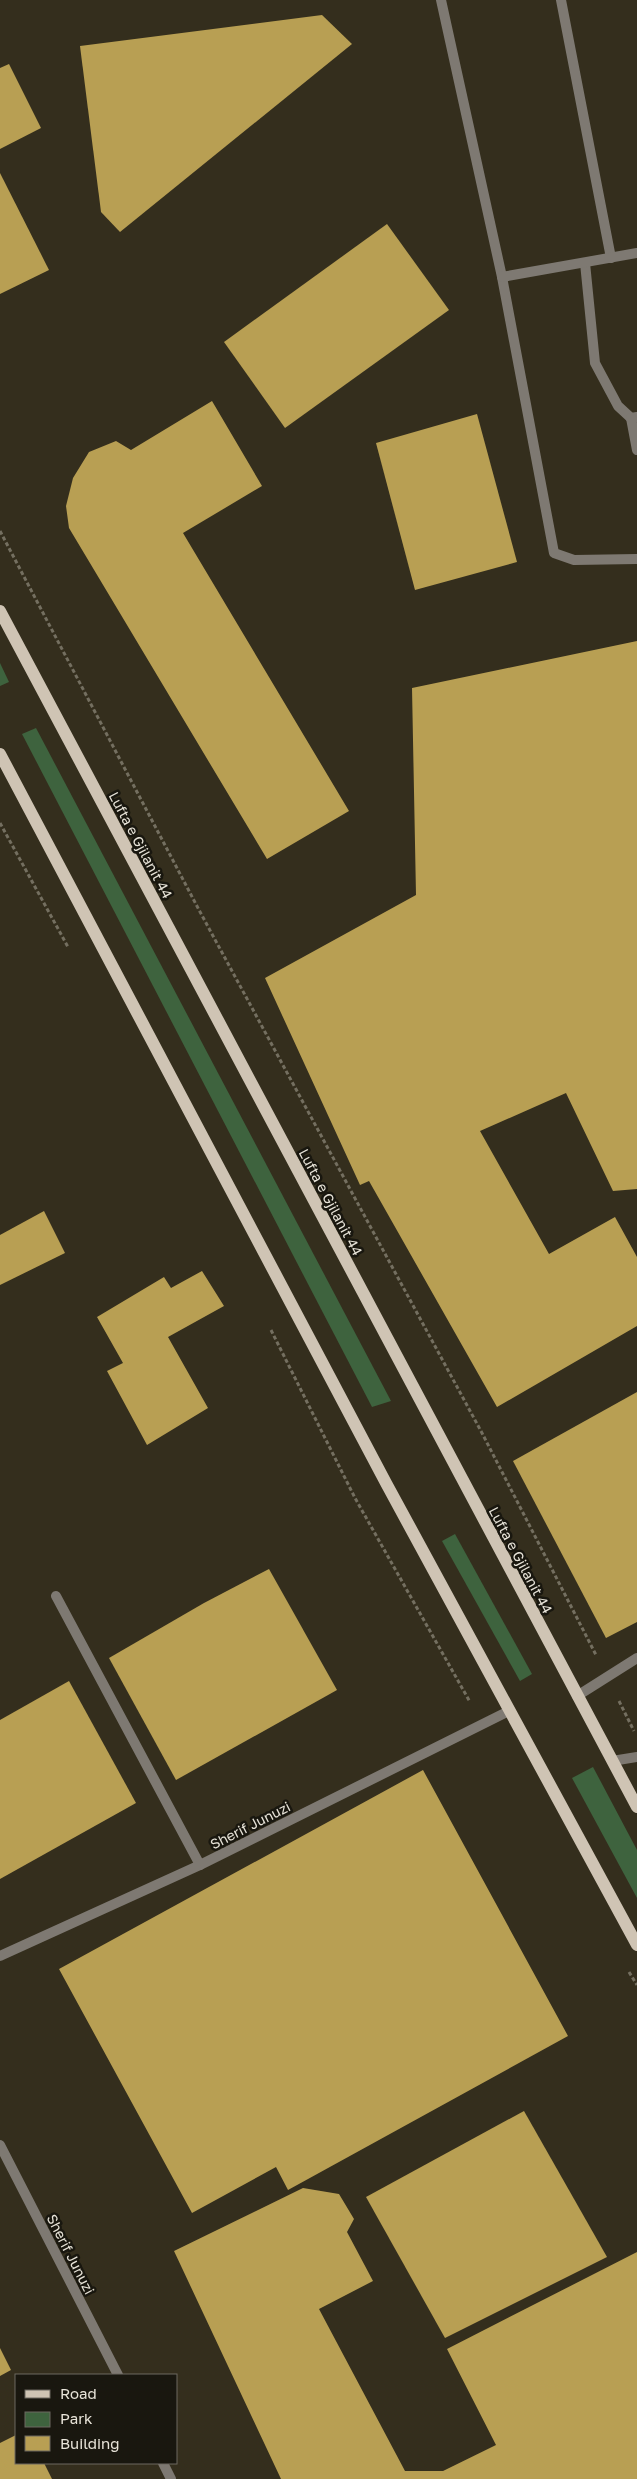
<svg xmlns="http://www.w3.org/2000/svg" width="637" height="2479" viewBox="0 0 637 2479" font-family="'Golos Text',sans-serif">
<style>
.green{fill:#3e633e}
.building{fill:#b89f53}
.lines{fill:none;stroke-linecap:round;stroke-linejoin:round}
.path{stroke:#746f60;stroke-width:3;stroke-dasharray:4 2.5;stroke-linecap:butt}
.lane{stroke:#7e7972;stroke-width:10}
.street{stroke:#7e7972;stroke-width:10}
.primary{stroke:#cfc4b4;stroke-width:12}
.labels{text-anchor:middle;dominant-baseline:central;stroke-width:5;stroke-linejoin:round;paint-order:stroke}
.street-label{font-size:14px;fill:#e8e4d9;stroke:#19170f}
</style>
<rect width="100%" height="100%" fill="#342e1d"/>
<!-- green -->
<g class="green">
<path d="M0 663 9 682 0 686Z"/>
<path d="M36 728 391 1401 372 1407 22 734Z"/>
<path d="M455 1534 532 1674 520 1681 442 1541Z"/>
<path d="M593 1767 637 1850V1898L572 1778Z"/>
</g>
<!-- building -->
<g class="building">
<path d="M322 15 352 44 120 232 101 212 80 46Z"/>
<path d="M9 64 41 128 0 149V68Z"/>
<path d="M0 173 49 270 0 294Z"/>
<path d="M387 224 449 310 285 428 224 342Z"/>
<path d="M212 401 262 486 183 533 349 811 267 859 69 528 66 506 73 478 89 452 116 441 131 450Z"/>
<path d="M477 414 517 562 415 590 376 443Z"/>
<path d="M637 641V1189L613 1191 566 1093 480 1131 549 1254 615 1217 637 1257V1326L497 1407 369 1181 360 1185 265 978 416 895 412 688Z"/>
<path d="M44 1211 65 1253 0 1285V1235Z"/>
<path d="M202 1271 224 1306 168 1337 208 1408 147 1445 107 1371 123 1363 97 1317 164 1277 171 1288Z"/>
<path d="M637 1392V1622L606 1638 513 1461Z"/>
<path d="M269 1569 337 1690 176 1780 109 1658 204 1603Z"/>
<path d="M69 1681 136 1803 0 1879V1720Z"/>
<path d="M423 1770 568 2036 288 2190 276 2167 192 2213 59 1969Z"/>
<path d="M524 2111 607 2257 445 2338 366 2197Z"/>
<path d="M303 2188 339 2194 354 2219 347 2232 373 2281 319 2309 405 2471H443L496 2445 447 2349 637 2252V2479H281L174 2251Z"/>
<path d="M0 2348 11 2370 0 2376Z"/>
<path d="M16 2435V2463H44L52 2479H0V2443Z"/>
</g>
<g class="lines">
<!-- path -->
<g class="path">
<path d="M0 531 199 910 482 1433 596 1655"/>
<path d="M0 823 68 947"/>
<path d="M271 1330 355 1498 470 1702"/>
<path d="M619 1701 634 1731"/>
<path d="M629 1972 637 1985"/>
</g>
<!-- lane -->
<g class="lane">
<path d="M441 0 502 277 554 553 574 560 637 559"/>
<path d="M561 0 611 258"/>
<path d="M585 263 595 363 618 406 631 418 637 417"/>
<path d="M502 277 637 253"/>
<path d="M631 418 637 450"/>
<path d="M56 1596 200 1865"/>
<path d="M612 1761 637 1757"/>
<path d="M0 1956 200 1865 509 1711"/>
<path d="M0 2145 118 2375"/>
<path d="M163 2463 171 2479"/>
</g>
<!-- street -->
<path class="street" d="M577 1696 637 1658"/>
<!-- primary -->
<g class="primary">
<path d="M0 611 637 1807"/>
<path d="M0 754 386 1483 637 1945"/>
</g>
</g>
<g class="labels">
<!-- street labels -->
<g class="street-label">
<text transform="translate(141 845) rotate(62)">Lufta e Gjilanit 44</text>
<text transform="translate(331 1202) rotate(62)">Lufta e Gjilanit 44</text>
<text transform="translate(521 1560) rotate(62)">Lufta e Gjilanit 44</text>
<text transform="translate(250 1825) rotate(-27)">Sherif Junuzi</text>
<text transform="translate(71 2254) rotate(63)">Sherif Junuzi</text>
</g>
</g>
<!-- legend -->
<rect x="15" y="2374" width="162" height="90" fill="#19170f" stroke="#6c6960"/>
<rect x="25" y="2390" width="25" height="8" fill="#cfc4b4" stroke="#6c6960"/>
<text x="60" y="2399" font-size="15" fill="#e8e4d9">Road</text>
<rect x="25" y="2412" width="25" height="15" fill="#3e633e" stroke="#6c6960"/>
<text x="60" y="2424" font-size="15" fill="#e8e4d9">Park</text>
<rect x="25" y="2436" width="25" height="15" fill="#b89f53" stroke="#6c6960"/>
<text x="60" y="2449" font-size="15" fill="#e8e4d9">Building</text>
</svg>
